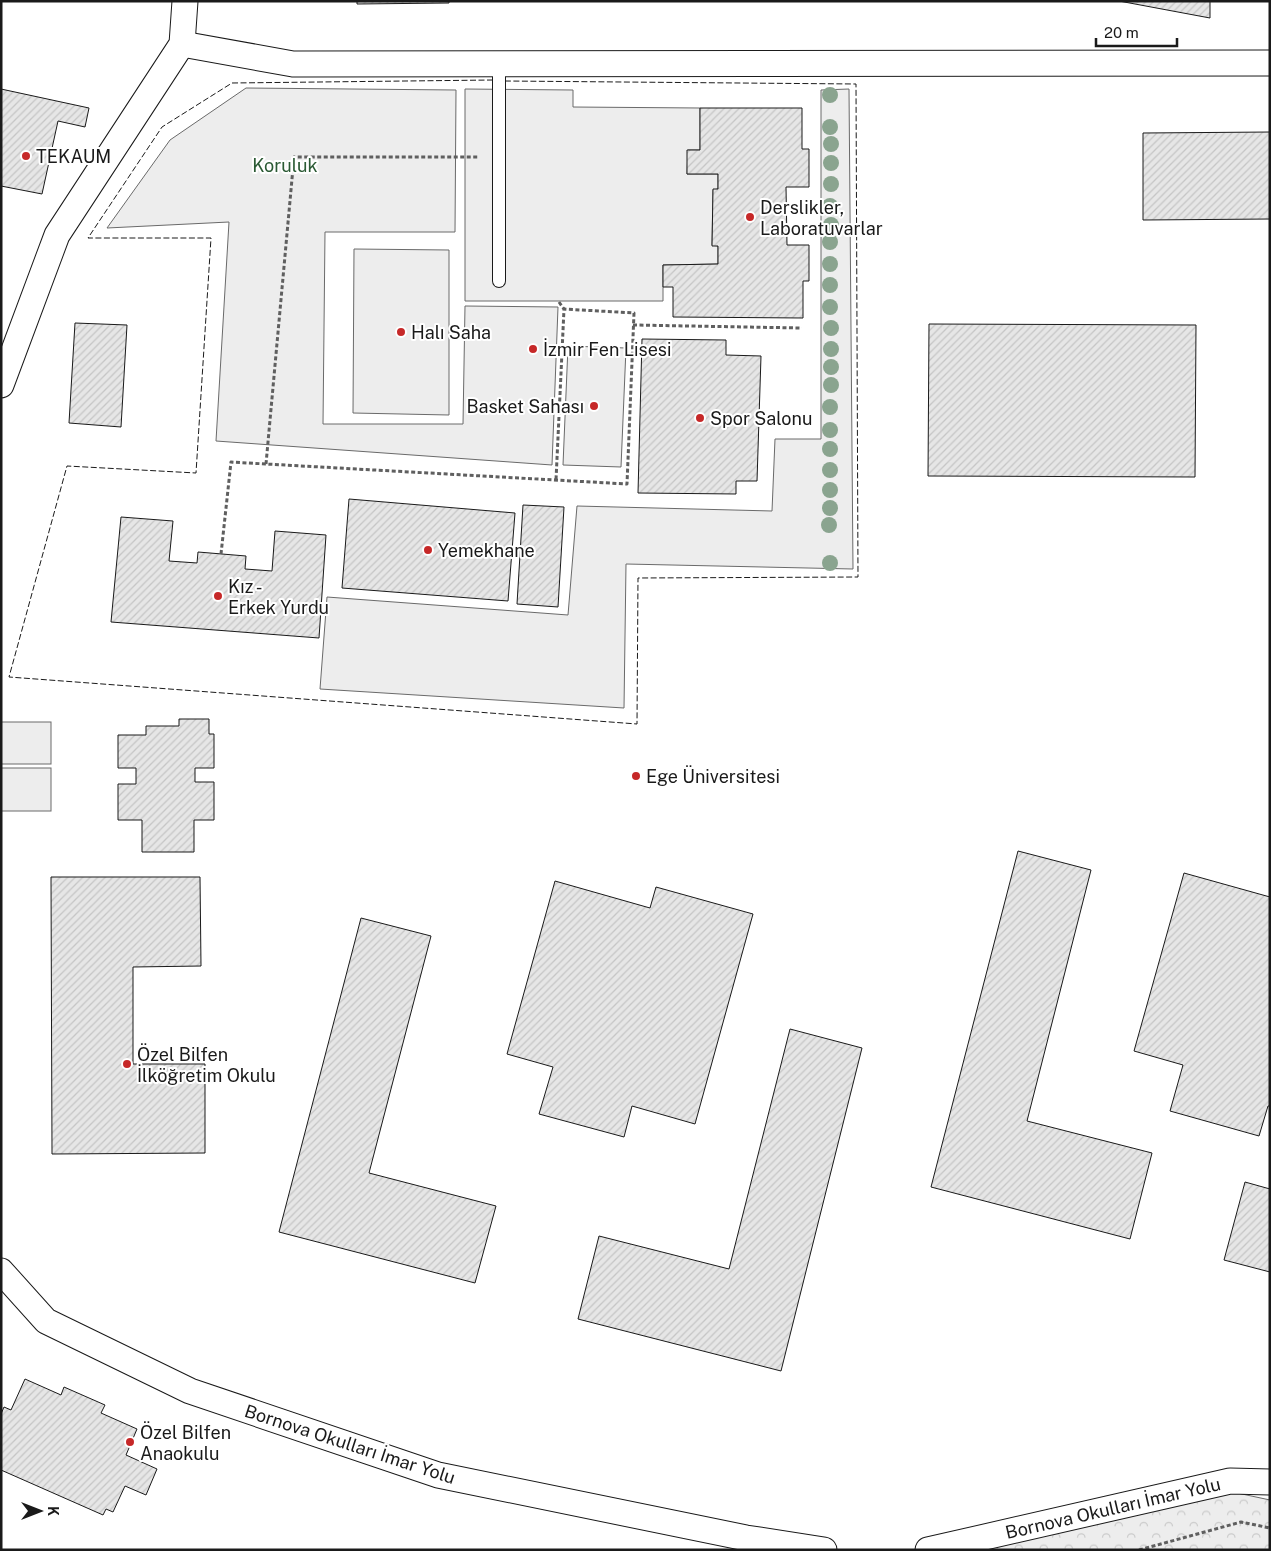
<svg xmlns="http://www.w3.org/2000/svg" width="1271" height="1551" viewBox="0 0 1271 1551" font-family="'Public Sans',sans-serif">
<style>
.built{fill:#ededed;stroke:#6a6a6a}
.forest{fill:url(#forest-crowns);stroke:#6a6a6a}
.building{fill:url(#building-hatch);stroke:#1a1a1a}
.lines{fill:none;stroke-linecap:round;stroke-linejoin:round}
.lane-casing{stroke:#1a1a1a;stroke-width:14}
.street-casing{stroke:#1a1a1a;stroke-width:27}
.path{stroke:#5f5f5f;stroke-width:3;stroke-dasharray:4 2.5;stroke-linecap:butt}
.lane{stroke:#fff;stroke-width:12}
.street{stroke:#fff;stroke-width:25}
.fence{stroke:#1a1a1a;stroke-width:1;stroke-dasharray:6 2.5;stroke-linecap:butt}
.tree{fill:#8aa48f}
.poi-dot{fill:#c62828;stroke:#fff;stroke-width:2}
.labels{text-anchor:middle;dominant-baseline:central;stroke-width:4;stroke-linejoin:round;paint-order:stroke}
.poi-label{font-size:18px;fill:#1a1a1a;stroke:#fff;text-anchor:start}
.park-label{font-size:18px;fill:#2b5a34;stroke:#fff}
.street-label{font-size:18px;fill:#1a1a1a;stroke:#fff}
</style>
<defs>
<pattern id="forest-crowns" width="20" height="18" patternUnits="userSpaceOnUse" patternTransform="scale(1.25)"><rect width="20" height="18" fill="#ededed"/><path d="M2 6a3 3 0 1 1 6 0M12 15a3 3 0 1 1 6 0" fill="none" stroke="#cbcbcb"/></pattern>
<pattern id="building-hatch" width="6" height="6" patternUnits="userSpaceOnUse" patternTransform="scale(1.25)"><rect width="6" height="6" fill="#e6e6e6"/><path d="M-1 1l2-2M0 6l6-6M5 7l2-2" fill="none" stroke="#c5c5c5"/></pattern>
</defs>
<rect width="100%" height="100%" fill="#fff"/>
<!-- built -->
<g class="built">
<path d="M246 88 456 90 455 232H325L323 424H463L465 306 558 307 552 465 216 441 229 222 107 228 170 140Z"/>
<path d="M465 89 573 90V107L700 108V150H688L687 174H718V189L713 190 712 245 718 246V264L663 265V301H465Z"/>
<path d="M849 89 853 569 626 564 624 708 320 689 327 597 568 615 577 506 772 511 775 439H821V90Z"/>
<path d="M354 249 449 250V415L353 413Z"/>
<path d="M568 346 626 348 621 467 563 465Z"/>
<rect x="1" y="722" width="50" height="42"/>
<rect x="1" y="768" width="50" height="43"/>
</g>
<!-- forest -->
<path class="forest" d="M1228 1491 1270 1500V1550H944Z"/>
<!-- building -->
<g class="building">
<path d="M357 1H449V3L357 4Z"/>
<path d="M1119 1H1210V18Z"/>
<path d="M1 89 89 108 85 127 58 121 42 194 1 186Z"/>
<path d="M700 108H802V149H809V187H786L787 245H809V281H803V318L673 317V287H663V265L718 264V246H712L713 189H718V174H687V150H700Z"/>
<path d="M1270 132V219L1143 220V133Z"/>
<path d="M75 323 127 325 121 427 69 423Z"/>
<path d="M929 324 1196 325 1195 477 928 476Z"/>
<path d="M642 339 726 340V355L761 356 757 481H736V494L638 493Z"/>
<path d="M349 499 515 513 508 601 342 588Z"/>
<path d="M523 505 564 507 558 607 517 604Z"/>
<path d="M121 517 173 521 169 561 197 563 198 552 246 556 245 569 272 571 275 531 326 535 319 638 111 622Z"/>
<path d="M179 719H209V734H214V768H195V782H214V820H194V852H142V820H118V784H136V768H118V735H146V726H179Z"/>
<path d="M1018 851 1091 870 1027 1121 1152 1153 1130 1239 931 1187Z"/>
<path d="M1184 873 1270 897V1106H1268L1259 1136 1170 1111 1183 1065 1134 1051Z"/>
<path d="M51 877H200L201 966 133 967V1064H205V1153L52 1154Z"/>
<path d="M555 881 650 908 656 887 753 914 695 1124 632 1106 624 1137 539 1114 553 1067 507 1054Z"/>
<path d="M361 918 431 936 369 1173 496 1206 475 1283 279 1232Z"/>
<path d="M790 1029 862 1048 781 1371 578 1319 599 1236 729 1269Z"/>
<path d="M1245 1182 1270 1189V1272L1224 1260Z"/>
<path d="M25 1379 61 1395 64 1387 105 1405 101 1413 137 1429 126 1455 157 1469 146 1495 125 1486 113 1512 106 1509 103 1515 1 1470V1414L4 1407 11 1410Z"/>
</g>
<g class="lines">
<defs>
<path id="lane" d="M499 281V64"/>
<g id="street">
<path d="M182 44 293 64 1270 63"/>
<path d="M1 385 57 235 182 44 185 1"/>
<path d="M1 1271 46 1321 190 1391 438 1475 746 1538 824 1550"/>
<path d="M928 1550 1230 1481 1270 1482"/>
</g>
</defs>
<!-- lane casing -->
<use href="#lane" class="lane-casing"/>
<!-- street casing -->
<use href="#street" class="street-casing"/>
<!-- path -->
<g class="path">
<path d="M559 302 564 309"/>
<path d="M633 325 802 328"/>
<path d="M266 464 294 157H479"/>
<path d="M221 554 231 462 266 464 627 484 634 313 564 309 556 480"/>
<path d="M1139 1550 1241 1522 1270 1528"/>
</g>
<!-- lane -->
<use href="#lane" class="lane"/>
<!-- street -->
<use href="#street" class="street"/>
<!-- fence -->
<path class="fence" d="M493 80 232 83 162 127 88 238H211L196 473 67 466 9 677 637 724 638 578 858 577 856 84 505 81"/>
</g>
<!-- trees -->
<g class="tree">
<circle cx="830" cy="95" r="8"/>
<circle cx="830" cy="127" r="8"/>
<circle cx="831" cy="144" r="8"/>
<circle cx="831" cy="163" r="8"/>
<circle cx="831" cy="184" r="8"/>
<circle cx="830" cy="206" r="8"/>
<circle cx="831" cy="225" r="8"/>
<circle cx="830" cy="242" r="8"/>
<circle cx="830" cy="264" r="8"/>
<circle cx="830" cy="285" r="8"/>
<circle cx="830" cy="307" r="8"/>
<circle cx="831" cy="328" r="8"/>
<circle cx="831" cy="349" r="8"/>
<circle cx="831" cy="367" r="8"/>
<circle cx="831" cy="385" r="8"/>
<circle cx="830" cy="407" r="8"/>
<circle cx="830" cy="430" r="8"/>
<circle cx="830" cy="449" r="8"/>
<circle cx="830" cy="470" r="8"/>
<circle cx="830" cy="490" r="8"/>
<circle cx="830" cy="508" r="8"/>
<circle cx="829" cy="525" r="8"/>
<circle cx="830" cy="563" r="8"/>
</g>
<!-- markers -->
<g class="poi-dot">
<circle cx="26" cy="156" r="5"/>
<circle cx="750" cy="217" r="5"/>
<circle cx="401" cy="332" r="5"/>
<circle cx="533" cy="349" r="5"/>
<circle cx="594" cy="406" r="5"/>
<circle cx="700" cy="418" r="5"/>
<circle cx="428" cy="550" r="5"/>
<circle cx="218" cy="596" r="5"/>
<circle cx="636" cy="776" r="5"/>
<circle cx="127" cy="1064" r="5"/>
<circle cx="130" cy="1442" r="5"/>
</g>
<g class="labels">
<!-- poi labels -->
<g class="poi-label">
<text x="36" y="156">TEKAUM</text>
<text x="760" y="207">Derslikler,<tspan x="760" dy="21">Laboratuvarlar</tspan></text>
<text x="411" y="332">Halı Saha</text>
<text x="543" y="349">İzmir Fen Lisesi</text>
<text x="584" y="406" text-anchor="end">Basket Sahası</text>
<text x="710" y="418">Spor Salonu</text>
<text x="438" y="550">Yemekhane</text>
<text x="228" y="586">Kız -<tspan x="228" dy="21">Erkek Yurdu</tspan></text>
<text x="646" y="776">Ege Üniversitesi</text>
<text x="137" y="1054">Özel Bilfen<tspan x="137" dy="21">İlköğretim Okulu</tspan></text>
<text x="140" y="1432">Özel Bilfen<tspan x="140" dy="21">Anaokulu</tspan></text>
</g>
<!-- park labels -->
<g class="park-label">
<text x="285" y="165">Koruluk</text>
</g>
<!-- street labels -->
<g class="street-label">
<text transform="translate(350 1444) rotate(18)">Bornova Okulları İmar Yolu</text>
<text transform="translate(1113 1508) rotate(-13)">Bornova Okulları İmar Yolu</text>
</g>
</g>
<!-- border -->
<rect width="1271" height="1551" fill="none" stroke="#1a1a1a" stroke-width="5"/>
<!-- north arrow -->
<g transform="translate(40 1511) rotate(90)" stroke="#ffffff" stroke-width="4" paint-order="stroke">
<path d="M0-4L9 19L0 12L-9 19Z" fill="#1a1a1a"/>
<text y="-8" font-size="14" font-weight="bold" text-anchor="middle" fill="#1a1a1a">K</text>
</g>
<!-- scale -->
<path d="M1096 38v8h81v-8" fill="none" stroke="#1a1a1a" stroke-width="2.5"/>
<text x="1104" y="38" font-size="15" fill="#1a1a1a" stroke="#ffffff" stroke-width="4" paint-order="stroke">20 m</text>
</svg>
